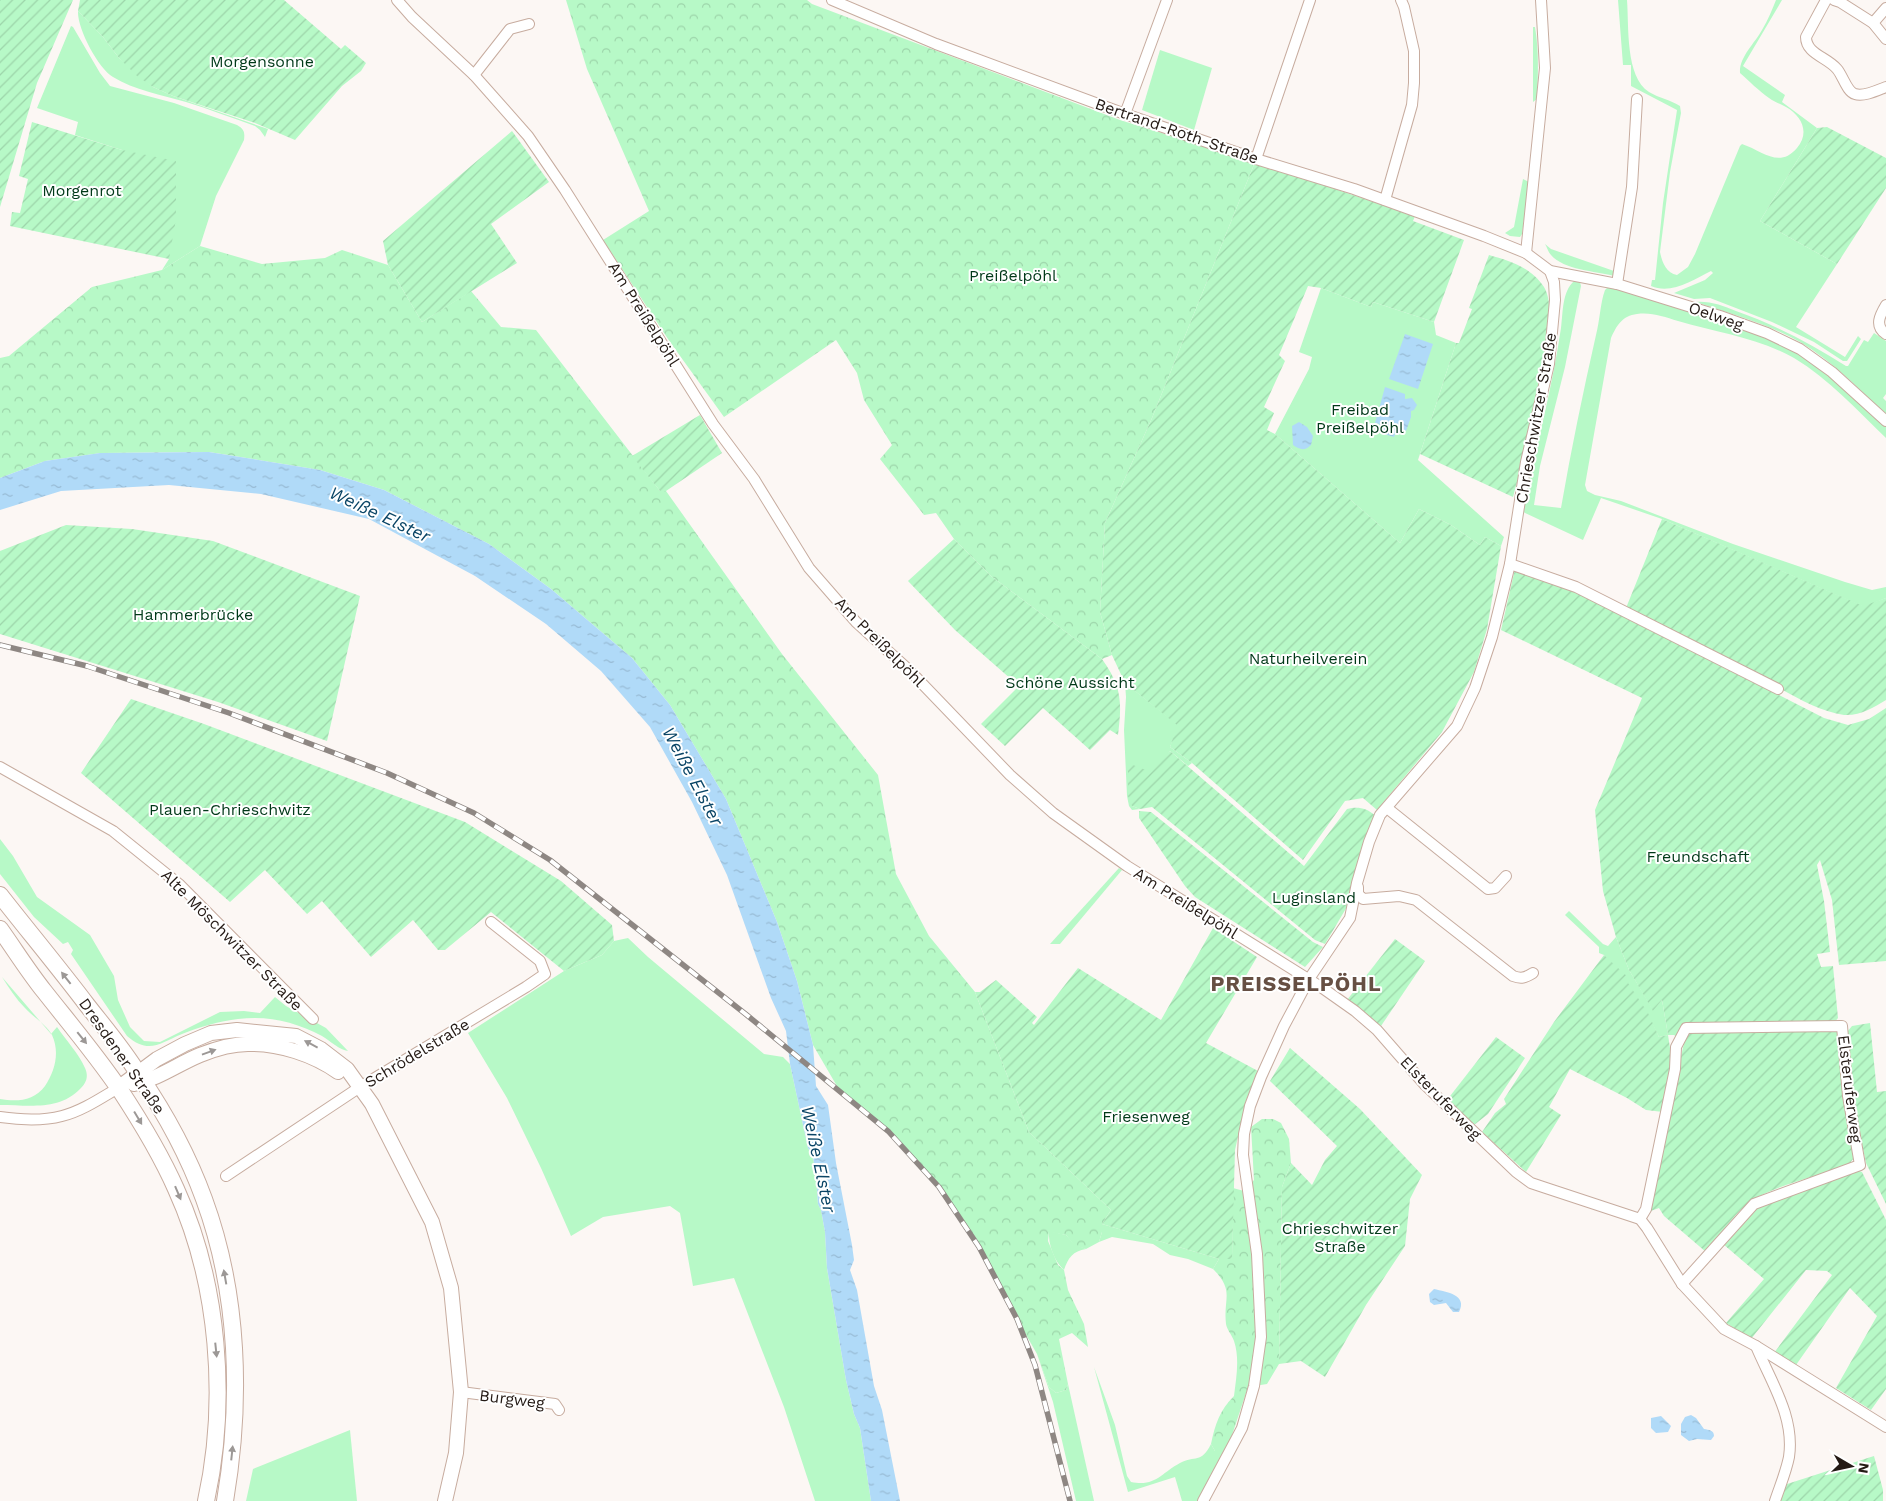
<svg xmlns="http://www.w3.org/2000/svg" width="1886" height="1501" viewBox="0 0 1886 1501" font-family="'Work Sans',sans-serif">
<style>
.green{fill:#b7f9c7}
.forest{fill:url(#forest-crowns)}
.garden{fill:url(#garden-furrows)}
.water{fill:url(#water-ripples)}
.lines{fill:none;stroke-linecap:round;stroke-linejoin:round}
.minor-casing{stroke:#c7ac9f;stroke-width:12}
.secondary-casing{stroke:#c7ac9f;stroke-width:16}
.primary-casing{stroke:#c7ac9f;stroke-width:18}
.minor{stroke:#fff;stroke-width:10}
.secondary{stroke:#fff;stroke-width:14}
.primary{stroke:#fff;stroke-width:16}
.rail-casing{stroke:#8e8783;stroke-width:5.5}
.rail{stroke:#fff;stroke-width:4;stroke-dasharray:11;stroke-linecap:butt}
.oneway{fill:#9c9896}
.labels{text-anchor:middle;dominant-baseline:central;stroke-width:4;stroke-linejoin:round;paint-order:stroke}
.park-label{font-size:16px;fill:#013919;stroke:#fff}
.street-label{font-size:16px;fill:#241a15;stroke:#fff}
.water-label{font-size:18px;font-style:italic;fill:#0a4566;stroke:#fff}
.district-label{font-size:21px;font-weight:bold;letter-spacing:1px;fill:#664f43;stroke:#fff}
</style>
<defs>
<pattern id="forest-crowns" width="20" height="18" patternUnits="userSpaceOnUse" patternTransform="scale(1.25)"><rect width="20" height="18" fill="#b7f9c7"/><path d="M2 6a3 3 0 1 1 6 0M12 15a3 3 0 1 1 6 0" fill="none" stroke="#9dd5aa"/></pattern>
<pattern id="garden-furrows" width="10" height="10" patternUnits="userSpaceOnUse" patternTransform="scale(1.25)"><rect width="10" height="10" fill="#b7f9c7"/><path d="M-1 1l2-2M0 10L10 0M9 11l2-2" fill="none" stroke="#9dd5aa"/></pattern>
<pattern id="water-ripples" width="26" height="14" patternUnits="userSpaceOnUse" patternTransform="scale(1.25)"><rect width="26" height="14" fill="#b0daf8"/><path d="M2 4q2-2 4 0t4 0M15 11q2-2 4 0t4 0" fill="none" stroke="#97bad4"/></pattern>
</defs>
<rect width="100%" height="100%" fill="#fcf7f4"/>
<!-- green -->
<g class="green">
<path d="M1618 0H1627C1629 25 1625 77 1649 92 1659 98 1671 100 1680 106L1681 113 1670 172 1660 252C1662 262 1666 273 1677 275L1688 267 1695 254 1740 146 1742 144C1763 151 1779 169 1797 148 1810 133 1802 116 1786 107 1781 104 1774 102 1769 98 1759 91 1749 81 1740 73 1739 57 1755 43 1762 30 1768 20 1772 10 1776 0H1782L1743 66 1785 95 1782 102 1817 128 1760 221 1837 264 1796 327 1845 357 1858 336 1861 339 1847 361H1843L1814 342 1772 322 1710 298 1694 299 1674 293 1705 280 1713 273 1711 271C1693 280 1671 295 1651 286L1652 280H1655L1663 203 1677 110 1631 86V65H1623Z"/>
<path d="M78 11 103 37 119 58 153 87 173 96 268 129 265 137 260 130 255 126C232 118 209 109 186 102 162 95 134 90 113 77 98 68 77 28 78 11Z"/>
<path d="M71 26 73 27 100 73 110 86 174 103 237 125C244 129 245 132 244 140L216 196 200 246 162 270 169 259 122 150 75 135 78 122 37 108Z"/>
<path d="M1533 27H1535C1539 50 1538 75 1537 99L1533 102Z"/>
<path d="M1160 50 1212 68 1194 130 1142 110Z"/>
<path d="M1523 179 1529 182 1522 234 1520 237 1510 236 1505 233 1514 227Z"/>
<path d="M1629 179 1614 276C1595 271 1564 270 1551 255 1548 252 1547 247 1545 244L1551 249 1614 271Z"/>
<path d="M1574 281 1580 282 1581 286 1565 367 1540 466 1534 505 1561 508C1571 450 1583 392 1596 335 1600 320 1600 304 1605 290L1608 287 1624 290 1749 329 1804 355 1827 372 1886 425V438C1857 410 1829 379 1794 358 1756 337 1719 333 1678 321 1664 317 1652 312 1637 314 1622 316 1617 325 1611 338L1585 485 1587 491 1595 495 1621 501 1733 544 1845 582 1872 590 1886 587V598L1864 607 1662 519 1601 498 1583 540 1521 511C1536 450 1552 389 1561 328 1563 312 1562 292 1574 281Z"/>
<path d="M1321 288 1371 307 1373 302 1434 322 1436 335 1456 343 1418 460 1504 537 1501 546 1485 537 1480 545 1451 525 1419 509 1400 543 1275 434 1309 369 1312 357 1299 352Z"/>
<path d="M1696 302C1711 301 1723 306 1736 311 1776 325 1811 344 1846 366H1848L1864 340 1868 342 1874 333 1886 341V394L1883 398 1886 401V414C1859 389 1832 361 1800 342 1768 324 1731 314 1696 302Z"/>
<path d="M1125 683 1178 725 1170 747 1192 763 1188 766 1170 751 1132 806 1140 809 1132 810 1129 806 1127 796 1124 730 1126 697Z"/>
<path d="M0 839 13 856 37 897 90 935 114 976 118 1000 130 1027 144 1041 160 1042 220 1012 244 1011 260 1013 275 997 286 1006 326 1028 348 1051C340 1050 330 1041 322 1036 296 1022 268 1015 238 1019 220 1021 199 1027 182 1034 160 1043 149 1055 127 1036L71 954 73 950 68 942 63 944 34 917 0 874Z"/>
<path d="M1119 868 1122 870 1060 944H1050Z"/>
<path d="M1569 911 1603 944 1608 946 1616 937 1629 970 1653 1010 1662 1000 1668 1035 1659 1037C1644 1006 1627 982 1604 955L1599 953V947L1565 915Z"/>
<path d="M628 938 648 957 764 1054 783 1057 790 1064 808 1148 813 1157 816 1176 818 1204 821 1210 825 1232 827 1268 846 1380 854 1414 860 1428 871 1501H815L784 1407 734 1278 693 1286 680 1213 670 1206 603 1217 571 1236 541 1168 507 1098 468 1033 564 971 602 955 614 941Z"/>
<path d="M2 977 51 1034 57 1027C66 1040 79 1054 85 1068 89 1077 86 1083 80 1089 59 1111 28 1105 0 1105V1099C17 1102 34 1101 45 1086 55 1071 60 1052 52 1035 47 1025 33 1017 25 1008 16 999 9 988 2 977Z"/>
<path d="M1102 1224 1219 1259 1213 1269 1188 1259 1170 1255 1153 1244 1112 1237 1099 1242 1102 1232Z"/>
<path d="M1049 1231 1066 1235 1074 1244 1086 1249C1073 1251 1068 1258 1064 1270 1054 1261 1048 1244 1049 1231Z"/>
<path d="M1037 1354 1049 1387 1056 1393 1066 1390 1068 1384 1094 1501H1076L1053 1402Z"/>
<path d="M1094 1367 1115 1425 1127 1476 1131 1482C1156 1487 1161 1473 1180 1463 1195 1455 1201 1464 1211 1444L1215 1451 1230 1441 1199 1501H1182L1175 1477 1128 1492Z"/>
<path d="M350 1430 357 1501H246L253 1469Z"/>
</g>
<!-- forest -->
<g class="forest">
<path d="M566 0H807L812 4 1120 120 1255 162 1152 418 1105 523 1100 612 1112 655 1102 659 991 576 954 539 936 513 924 515 880 459 892 445 864 400 857 373 836 340 724 417 670 342 603 240 649 211 587 69Z"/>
<path d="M200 246 262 264 325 258 342 250 388 265 422 322 471 291 501 327 536 330 660 491H666L782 654 878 775 896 874 929 936 975 992 1029 1132 1111 1210 1102 1224V1232L1099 1242 1086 1249 1074 1245 1066 1235 1049 1232 1048 1241 1058 1265 1064 1270 1068 1290 1084 1324 1088 1347 1072 1333 1059 1339 1068 1384 1066 1390 1056 1393 1049 1387 1037 1354 1017 1319 998 1280 979 1247 939 1187 888 1131 841 1093 813 1045 797 981 777 922 726 799 670 705 632 658 551 589 489 544 384 490 320 470 209 452 101 453 45 461 0 478V358L9 356 92 287 162 270Z"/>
<path d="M1262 1119H1273L1281 1123 1289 1139 1291 1163 1282 1187 1279 1364 1267 1384 1248 1387 1230 1441 1221 1451H1215L1211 1444C1215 1424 1220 1410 1234 1396 1236 1379 1240 1359 1234 1341 1232 1335 1227 1330 1226 1324 1223 1298 1235 1291 1213 1269L1219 1259H1232L1233 1188 1244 1191 1254 1180 1251 1127Z"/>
</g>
<!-- garden -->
<g class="garden">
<path d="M0 0H73L37 83 0 207Z"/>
<path d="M80 0H284L341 49 345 45 366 63 361 71 342 86 295 140 255 123 173 96 153 87 137 76 119 58 103 37 78 11Z"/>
<path d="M32 122 122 150 176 161V219L169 259 10 226 12 212 20 213 28 179 19 176Z"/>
<path d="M1827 127 1886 158V188L1837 264 1760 221 1817 128Z"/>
<path d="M512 131 549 182 491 224 517 263 422 322 388 265 383 241Z"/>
<path d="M1255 162 1415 216 1413 221 1464 240 1434 322 1373 302 1371 307 1321 288 1308 286 1279 355 1285 361 1264 407 1274 413 1267 430 1275 434 1400 543 1419 509 1451 525 1480 545 1485 537 1501 546 1487 629 1474 672 1442 732 1377 810 1363 798 1345 801 1303 860 1192 763 1170 747 1177 725 1125 683 1112 655 1100 612 1105 523 1152 418Z"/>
<path d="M1489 255C1510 261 1531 267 1544 287 1565 321 1524 455 1513 497L1420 454 1456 343H1459L1472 309 1469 308Z"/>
<path d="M700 415 722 453 666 491H660L632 456Z"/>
<path d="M1662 519 1863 606 1886 598V700C1873 708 1860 716 1844 715 1813 711 1772 683 1745 668 1705 647 1666 627 1626 608Z"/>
<path d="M66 525 132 529 213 541 360 596 327 741 218 702 0 634V551Z"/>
<path d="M954 539 991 576 1102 659C1122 687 1122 702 1118 735L1110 730 1090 750 1043 708 1005 746 981 724 1019 686 955 630 908 581Z"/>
<path d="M1515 569 1578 592 1824 718 1848 725 1869 719 1886 708V961L1839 965 1832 900 1820 860 1817 865 1824 901 1830 952 1817 954 1821 967 1833 966 1838 1018 1834 1023 1687 1024 1677 1037 1674 1035H1668L1673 1067 1663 1112 1646 1110 1627 1098 1570 1069 1549 1107 1561 1115 1526 1172 1482 1132 1495 1113 1506 1104 1504 1099 1554 1022 1604 955 1630 979 1628 983 1648 1013 1659 1037 1668 1035 1662 1000 1653 1011 1629 970 1616 937 1603 891 1595 810 1642 698 1501 630Z"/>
<path d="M131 699 204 724 465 822 561 881 612 925 614 941 602 955 564 971 491 912 445 950H438L413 920 371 957 322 901 307 914 265 870 230 902 81 773Z"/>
<path d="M1170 751 1304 866 1347 809C1358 806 1366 808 1375 815L1351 900 1325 944 1315 940 1152 807 1140 809 1132 806 1128 796V763L1151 772Z"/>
<path d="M1139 811 1151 812 1313 942 1323 947 1305 967 1195 897 1185 886 1139 818Z"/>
<path d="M1213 928 1257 957 1206 1043 1258 1071 1246 1101 1235 1150 1232 1259H1219L1102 1224 1111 1210 1029 1132 975 992H980L996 980 1037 1017 1032 1023 1034 1025 1078 968 1161 1020Z"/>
<path d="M1395 939 1425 961 1381 1026 1347 1000Z"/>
<path d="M1870 1023 1877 1092 1886 1091V1204L1866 1163 1854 1106 1847 1032 1852 1026Z"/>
<path d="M1839 1029 1854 1158 1848 1165C1821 1175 1777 1185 1753 1200 1736 1210 1719 1237 1706 1252L1664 1216 1659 1208 1648 1212 1685 1038 1692 1031Z"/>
<path d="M1496 1037 1525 1058 1488 1114 1474 1125 1447 1100Z"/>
<path d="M1290 1048 1360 1109 1422 1175 1410 1199 1405 1246 1366 1305 1325 1377 1301 1361 1279 1364 1282 1187 1291 1163 1312 1185 1325 1160 1337 1146 1270 1081Z"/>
<path d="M1856 1170 1862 1172 1886 1220V1389L1871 1410 1836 1388 1877 1316 1850 1288 1796 1365 1774 1353 1832 1275 1827 1271 1806 1270 1751 1339 1726 1323 1764 1279 1723 1244 1760 1205Z"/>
<path d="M1874 1456 1883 1490V1501H1779L1784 1485Z"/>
</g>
<!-- water -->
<g class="water">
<path d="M1405 334 1433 344 1418 389 1389 379Z"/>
<path d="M1385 387 1405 394V399L1412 398 1417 405 1414 410 1411 411V417L1406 431 1397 430 1394 437 1380 433 1382 425 1375 423Z"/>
<path d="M1299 422 1307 427 1313 436 1311 445C1305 451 1300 450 1293 445L1292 426Z"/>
<path d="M209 452 320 470 384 490 489 544 551 589 632 658 670 705 726 799 777 922 797 981 813 1045 816 1086 828 1105 836 1163 852 1245 854 1260 850 1270 857 1290 874 1386 882 1410 900 1501H871L860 1428 854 1414 846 1380 827 1268 825 1232 821 1210 818 1204 816 1176 813 1157 808 1148 790 1064 786 1031 771 998 727 875 692 802 650 727 601 671 546 624 475 576 369 519 261 494 169 485 61 491 0 510V478L45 461 100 453Z"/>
<path d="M1434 1289C1447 1292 1468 1295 1459 1312H1453L1446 1303 1434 1305 1430 1302 1429 1294Z"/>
<path d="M1691 1415 1696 1418 1704 1429C1709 1430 1714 1430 1714 1436L1711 1440 1697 1439 1689 1441 1681 1435V1424L1685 1417Z"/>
<path d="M1661 1416 1671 1426 1668 1432 1656 1433 1651 1428V1418Z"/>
</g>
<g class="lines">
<defs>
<g id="minor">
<path d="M397 0 412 17 474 75 528 136 565 190 713 424 754 479 809 568 856 622 910 671 1010 775 1053 813 1127 866 1321 987 1355 1011 1377 1030 1425 1085 1516 1172 1531 1183 1546 1188 1640 1219 1647 1228 1682 1284 1724 1329 1756 1346 1886 1427"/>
<path d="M832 0 936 44 1125 114 1256 159 1354 189 1484 236 1526 253 1550 271 1617 284 1720 316 1767 333 1800 349 1832 372 1886 421"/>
<path d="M1826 0 1806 37C1806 54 1827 57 1837 69 1843 76 1847 92 1855 94 1864 97 1878 90 1886 87"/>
<path d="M1834 0 1840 2 1873 23 1886 39"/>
<path d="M1873 23 1886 8"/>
<path d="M474 75 510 29 529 24"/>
<path d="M1125 114 1167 0"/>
<path d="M1256 159 1310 0"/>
<path d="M1385 200 1412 105 1414 83V51L1404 7 1401 0"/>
<path d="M1526 253 1545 68 1541 0"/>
<path d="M1617 284 1632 187 1637 99"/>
<path d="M1886 305C1880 315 1874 326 1886 334"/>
<path d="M1510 564 1576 587 1778 689"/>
<path d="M0 767 113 831 180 885 313 1019"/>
<path d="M1387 808 1488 889 1495 888 1506 876"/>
<path d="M1358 887V894L1363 899 1399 896 1416 900 1513 976C1521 979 1525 978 1533 973"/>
<path d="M0 1117C20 1120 43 1121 62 1116 82 1111 101 1098 118 1088"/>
<path d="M226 1176 360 1087 526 987 545 974 540 961 491 922"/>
<path d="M1640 1219 1646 1209 1675 1069 1676 1047 1686 1028 1842 1026 1848 1096 1860 1165 1754 1204 1682 1284"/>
<path d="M1756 1346C1771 1382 1795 1417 1789 1457 1786 1472 1780 1486 1775 1501"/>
<path d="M461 1392 555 1404 559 1410"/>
<path d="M1203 1501 1242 1428 1254 1386 1261 1337 1257 1254 1243 1155 1244 1134 1250 1106 1261 1077 1284 1026 1309 979 1350 918 1357 883 1369 842 1380 815 1457 726 1475 688 1492 637 1510 564 1526 462 1549 364 1555 300 1554 282 1550 271"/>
</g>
<g id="secondary">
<path d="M134 1084C160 1078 176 1065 200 1055 215 1049 232 1044 248 1044 279 1043 314 1055 338 1072"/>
<path d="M118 1088 157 1059 185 1044 211 1033 237 1030 296 1036 321 1049 347 1069 372 1104 432 1222 451 1288 461 1392 456 1453 445 1501"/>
</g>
<g id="primary">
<path d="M0 895C29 932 59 968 87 1005 105 1028 124 1050 139 1075 165 1113 188 1155 204 1199 239 1294 242 1401 225 1501"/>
<path d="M0 929C15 950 28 971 44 991 70 1024 97 1056 120 1090 141 1122 161 1155 176 1189 219 1283 228 1401 206 1501"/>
</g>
</defs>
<!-- minor casing -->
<use href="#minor" class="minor-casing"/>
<!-- secondary casing -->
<use href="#secondary" class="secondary-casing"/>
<!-- primary casing -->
<use href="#primary" class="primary-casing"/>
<!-- minor -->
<use href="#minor" class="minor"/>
<!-- secondary -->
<use href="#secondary" class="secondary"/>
<!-- primary -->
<use href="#primary" class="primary"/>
<defs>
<path id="rail" d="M0 645 87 666 229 713 387 773 474 813 550 860 748 1016 888 1131 939 1187 979 1247 1017 1319 1035 1365 1070 1501"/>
</defs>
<!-- rail casing -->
<use href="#rail" class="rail-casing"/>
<!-- rail -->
<use href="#rail" class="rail"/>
</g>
<!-- one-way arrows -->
<defs><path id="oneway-solid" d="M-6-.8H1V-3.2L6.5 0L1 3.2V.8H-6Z" transform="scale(1.25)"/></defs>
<g class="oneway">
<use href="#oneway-solid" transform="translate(66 978) rotate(-128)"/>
<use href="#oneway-solid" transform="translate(82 1038) rotate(51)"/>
<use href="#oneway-solid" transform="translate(311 1044) rotate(-152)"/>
<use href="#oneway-solid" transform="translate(209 1052) rotate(-20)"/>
<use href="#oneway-solid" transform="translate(138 1118) rotate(59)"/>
<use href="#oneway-solid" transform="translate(178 1193) rotate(67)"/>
<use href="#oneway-solid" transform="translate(225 1277) rotate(-100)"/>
<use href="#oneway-solid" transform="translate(216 1350) rotate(84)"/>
<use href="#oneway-solid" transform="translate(232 1453) rotate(-84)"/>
</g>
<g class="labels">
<!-- park labels -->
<g class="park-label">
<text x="262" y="61">Morgensonne</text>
<text x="82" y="190">Morgenrot</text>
<text x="1013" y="275">Preißelpöhl</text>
<text x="1360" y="409">Freibad<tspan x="1360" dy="18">Preißelpöhl</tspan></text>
<text x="193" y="614">Hammerbrücke</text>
<text x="1308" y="658">Naturheilverein</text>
<text x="1070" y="682">Schöne Aussicht</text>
<text x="230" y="809">Plauen-Chrieschwitz</text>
<text x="1698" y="856">Freundschaft</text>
<text x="1314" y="897">Luginsland</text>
<text x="1146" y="1116">Friesenweg</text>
<text x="1340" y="1228">Chrieschwitzer<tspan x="1340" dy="18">Straße</tspan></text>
</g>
<!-- street labels -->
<g class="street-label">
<text transform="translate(1177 131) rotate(19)">Bertrand-Roth-Straße</text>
<text transform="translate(644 314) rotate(58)">Am Preißelpöhl</text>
<text transform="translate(1716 316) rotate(19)">Oelweg</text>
<text transform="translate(1536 418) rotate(-80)">Chrieschwitzer Straße</text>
<text transform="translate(880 642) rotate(45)">Am Preißelpöhl</text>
<text transform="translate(1186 903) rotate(32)">Am Preißelpöhl</text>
<text transform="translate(232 940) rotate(45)">Alte Möschwitzer Straße</text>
<text transform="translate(417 1053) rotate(-31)">Schrödelstraße</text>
<text transform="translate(122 1056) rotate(55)">Dresdener Straße</text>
<text transform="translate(1850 1089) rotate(83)">Elsteruferweg</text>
<text transform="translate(1441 1098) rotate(46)">Elsteruferweg</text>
<text transform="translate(512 1399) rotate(7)">Burgweg</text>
</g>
<!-- water labels -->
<g class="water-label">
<text transform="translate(380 514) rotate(25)">Weiße Elster</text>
<text transform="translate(693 776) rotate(62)">Weiße Elster</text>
<text transform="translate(819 1159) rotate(78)">Weiße Elster</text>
</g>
<!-- district labels -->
<g class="district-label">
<text x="1296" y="983">PREISSELPÖHL</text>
</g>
</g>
<!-- north arrow -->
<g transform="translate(1851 1466) rotate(99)" stroke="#ffffff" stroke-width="4" paint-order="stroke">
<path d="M0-4L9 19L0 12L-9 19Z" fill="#241a15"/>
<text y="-8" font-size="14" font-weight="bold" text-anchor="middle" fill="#241a15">N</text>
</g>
</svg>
